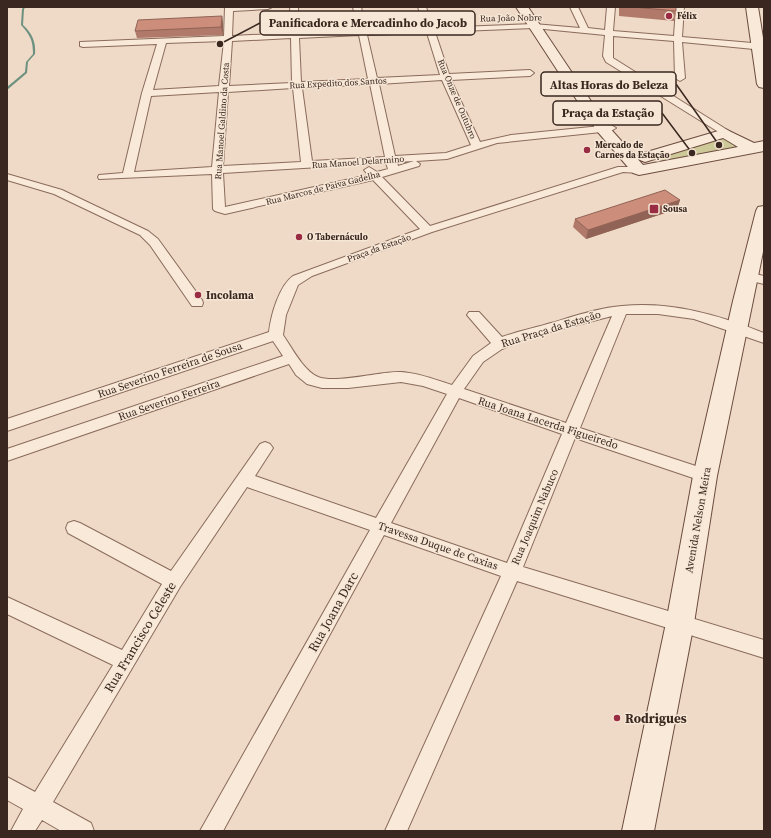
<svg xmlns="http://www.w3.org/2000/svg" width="771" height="838" viewBox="0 0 771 838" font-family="'Source Serif 4',serif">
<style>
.green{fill:#cdc999}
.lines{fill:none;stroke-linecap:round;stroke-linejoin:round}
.stream{fill:#6d9181;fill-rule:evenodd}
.street-casing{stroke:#8a6b5b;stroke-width:2}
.secondary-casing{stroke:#6c4c3e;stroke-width:2}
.street{fill:#f9e9d9;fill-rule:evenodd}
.secondary{fill:#f9e9d9;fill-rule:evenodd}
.wall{fill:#b0796a}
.shaded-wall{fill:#906356}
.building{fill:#cd8d7b;stroke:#906356}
.poi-dot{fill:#992b42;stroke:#f6e6d5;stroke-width:1.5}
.labels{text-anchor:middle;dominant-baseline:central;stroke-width:3;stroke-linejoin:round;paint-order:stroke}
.far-poi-label{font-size:9px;font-weight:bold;fill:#3a271f;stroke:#f6e6d5;text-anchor:start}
.far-street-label{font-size:9px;fill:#3a271f;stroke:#f6e6d5}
.poi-label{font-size:11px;font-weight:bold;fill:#3a271f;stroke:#f6e6d5;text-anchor:start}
.street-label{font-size:11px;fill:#3a271f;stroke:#f6e6d5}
.near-street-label{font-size:13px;fill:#3a271f;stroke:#f6e6d5}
.near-poi-label{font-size:13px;font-weight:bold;fill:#3a271f;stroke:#f6e6d5;text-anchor:start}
.leader{fill:none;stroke:#3a271f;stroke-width:1.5}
.callout-dot{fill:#3a271f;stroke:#f6e6d5;stroke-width:1.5}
.callout{fill:#f6e6d5;stroke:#3a271f;stroke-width:1.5}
.callout-label{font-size:12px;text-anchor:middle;font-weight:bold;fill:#3a271f}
</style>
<rect width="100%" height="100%" fill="#eedac6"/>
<!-- green -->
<path class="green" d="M725 137 739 146 664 162 659 157Z"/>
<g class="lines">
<!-- stream -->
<path class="stream" d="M24 7H26L24 9 23 25C32 33 36 42 35 54L28 62 27 73 7 90V87L25 72 26 62 33 54C33 40 30 35 21 25L22 9Z"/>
<defs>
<g id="street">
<path d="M225 7H272L268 9 233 11 232 36 291 33 290 7H298L299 33 358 31 353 7H361L366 30 425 28 418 7H426L433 28 534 24 580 28 570 7H578L588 28 605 30 607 7H615L613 31 674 36 676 7H684L682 37 764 44V50L682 42 685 78 680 81 675 78 674 41 613 36V58L729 131 730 133 729 135 725 136 606 62 603 56 605 35 534 28 435 32 449 74 530 70 534 73 530 76 451 80 480 142 511 135 611 125 616 128 611 131 497 143 447 159 416 161 420 164 419 166 382 177 430 226 618 167H639L644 170 639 173 623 172 432 232 312 276 298 285 286 315 283 335C292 348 303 370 318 377 336 384 381 371 401 372 419 373 436 380 452 385L473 356 491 343 467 315 469 312H479L502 337C518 331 535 328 551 323 575 316 598 308 622 306 671 301 719 315 764 333V343L694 319 658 314H626L580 428 711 471 713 476 711 481 705 482 575 438 523 567 764 640V658L517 581 407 831H385L501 576 384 535 223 831H200L370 530 247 487 180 587 53 802 91 823 94 831H61L42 820 35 831H11L23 809 7 800V777L35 792 113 665 7 614V597L122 650 162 584 68 533 66 528 68 523 74 521 80 523 171 571 260 444 265 442 270 444 273 448 255 476 376 518 447 394 423 386 401 382 348 388H322L307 384 296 375 289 364 7 461V449L283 356 273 341 7 431V419L269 332C271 315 279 286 293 276L420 229 373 180 225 214 215 211 213 209 212 174 99 179 98 177 99 175 123 173 142 93 157 44 83 47 80 46V42L224 36ZM427 33 440 75 377 78 367 35ZM359 35 368 79 301 82 299 38ZM291 38 292 83 229 86 232 41ZM224 41 219 86 153 90 166 43ZM442 80 471 145 446 153 395 156 379 84ZM370 84 385 157 312 161 302 88ZM293 88 301 162 223 166 228 92ZM219 92 212 167 134 172 151 96ZM414 161 398 166 397 162ZM386 163 388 169 377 172 369 167 364 170 368 175 225 207 223 173ZM612 316 566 423 464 389 483 362 502 349 527 338ZM459 398 562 434 507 563 391 523Z"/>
<path d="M7 174 62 190 148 231 158 239 202 300 203 303 202 306H192L150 245 140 235 54 194 7 180Z"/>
<path d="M747 272 764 276V284L743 279 741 276Z"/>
</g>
<g id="secondary">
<path d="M516 7H528L607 125 643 165 738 147 723 138 645 162 640 160 637 157 640 154 725 129 754 143 764 141V151L639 175 633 173 597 131Z"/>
<path d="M746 7H758L764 44V88L759 87 757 84Z"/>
<path d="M764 206V247L717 476 694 623 654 831H622L666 623 693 476 733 301 756 211 758 207Z"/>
</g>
</defs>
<!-- street casing -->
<use href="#street" class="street-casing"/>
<!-- secondary casing -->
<use href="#secondary" class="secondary-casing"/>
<!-- street -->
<use href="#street" class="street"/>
<!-- secondary -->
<use href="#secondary" class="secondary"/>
</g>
<!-- wall -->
<g class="wall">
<path d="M619 7H676V11L674 21 619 16Z"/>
<path d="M222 16 223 24V35L137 38 135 31Z"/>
<path d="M680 200 677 209 586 239 573 227 575 219Z"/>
</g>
<!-- shaded-wall -->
<g class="shaded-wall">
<path d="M222 16 223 24V35L221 27Z"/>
<path d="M680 200 677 209 586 239 588 230Z"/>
</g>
<!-- building -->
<g class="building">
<path d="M632 7H676V11Z"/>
<path d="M222 16 221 27 135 31 138 20Z"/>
<path d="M665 190 680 200 588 230 575 219Z"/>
</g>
<!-- markers -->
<g class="poi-dot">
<circle cx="669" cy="16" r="4"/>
<circle cx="587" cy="150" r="4"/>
<rect x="649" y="204" width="10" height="10" rx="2"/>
<circle cx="299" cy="237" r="4"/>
<circle cx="198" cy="295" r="4"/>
<circle cx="617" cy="718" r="4"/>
</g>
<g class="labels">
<!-- far-poi labels -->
<g class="far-poi-label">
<text x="677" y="16">Félix</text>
<text x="595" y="145">Mercado de<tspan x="595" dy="10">Carnes da Estação</tspan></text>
<text x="663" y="209">Sousa</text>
<text x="307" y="237">O Tabernáculo</text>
</g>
<!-- far-street labels -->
<g class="far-street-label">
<text transform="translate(511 18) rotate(-1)">Rua João Nobre</text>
<text transform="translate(338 83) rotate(-3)">Rua Expedito dos Santos</text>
<text transform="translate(457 99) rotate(67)">Rua Onze de Outubro</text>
<text transform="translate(222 121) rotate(-86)">Rua Manoel Galdino da Costa</text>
<text transform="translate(358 162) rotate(-4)">Rua Manoel Delarmino</text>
<text transform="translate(323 188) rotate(-14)">Rua Marcos de Paiva Gadelha</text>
<text transform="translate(379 248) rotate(-20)">Praça da Estação</text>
</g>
<!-- poi labels -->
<g class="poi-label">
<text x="206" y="295">Incolama</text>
</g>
<!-- street labels -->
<g class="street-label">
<text transform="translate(551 329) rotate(-17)">Rua Praça da Estação</text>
<text transform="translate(170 370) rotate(-19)">Rua Severino Ferreira de Sousa</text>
<text transform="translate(169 400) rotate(-19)">Rua Severino Ferreira</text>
<text transform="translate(548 423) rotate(18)">Rua Joana Lacerda Figueiredo</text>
<text transform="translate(535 517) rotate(-67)">Rua Joaquim Nabuco</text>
<text transform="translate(698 520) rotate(-80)">Avenida Nelson Meira</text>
<text transform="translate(438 546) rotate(19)">Travessa Duque de Caxias</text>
</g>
<!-- near-street labels -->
<g class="near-street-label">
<text transform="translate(333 612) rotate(-61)">Rua Joana Darc</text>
<text transform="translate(140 637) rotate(-59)">Rua Francisco Celeste</text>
</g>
<!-- near-poi labels -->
<g class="near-poi-label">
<text x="625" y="718">Rodrigues</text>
</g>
</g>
<!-- callouts -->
<path class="leader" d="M220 44L260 23M719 145L676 84M692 153L662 113"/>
<g class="callout-dot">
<circle cx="220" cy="44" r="4"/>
<circle cx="719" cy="145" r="4"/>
<circle cx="692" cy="153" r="4"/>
</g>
<g class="callout">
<rect x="260" y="11" width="215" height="24" rx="4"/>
<rect x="541" y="72" width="135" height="24" rx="4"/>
<rect x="553" y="101" width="109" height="24" rx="4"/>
</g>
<g class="callout-label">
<text x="368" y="27">Panificadora e Mercadinho do Jacob</text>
<text x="609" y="89">Altas Horas do Beleza</text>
<text x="608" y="117">Praça da Estação</text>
</g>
<!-- border -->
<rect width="771" height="838" fill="none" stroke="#3a271f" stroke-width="16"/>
</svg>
